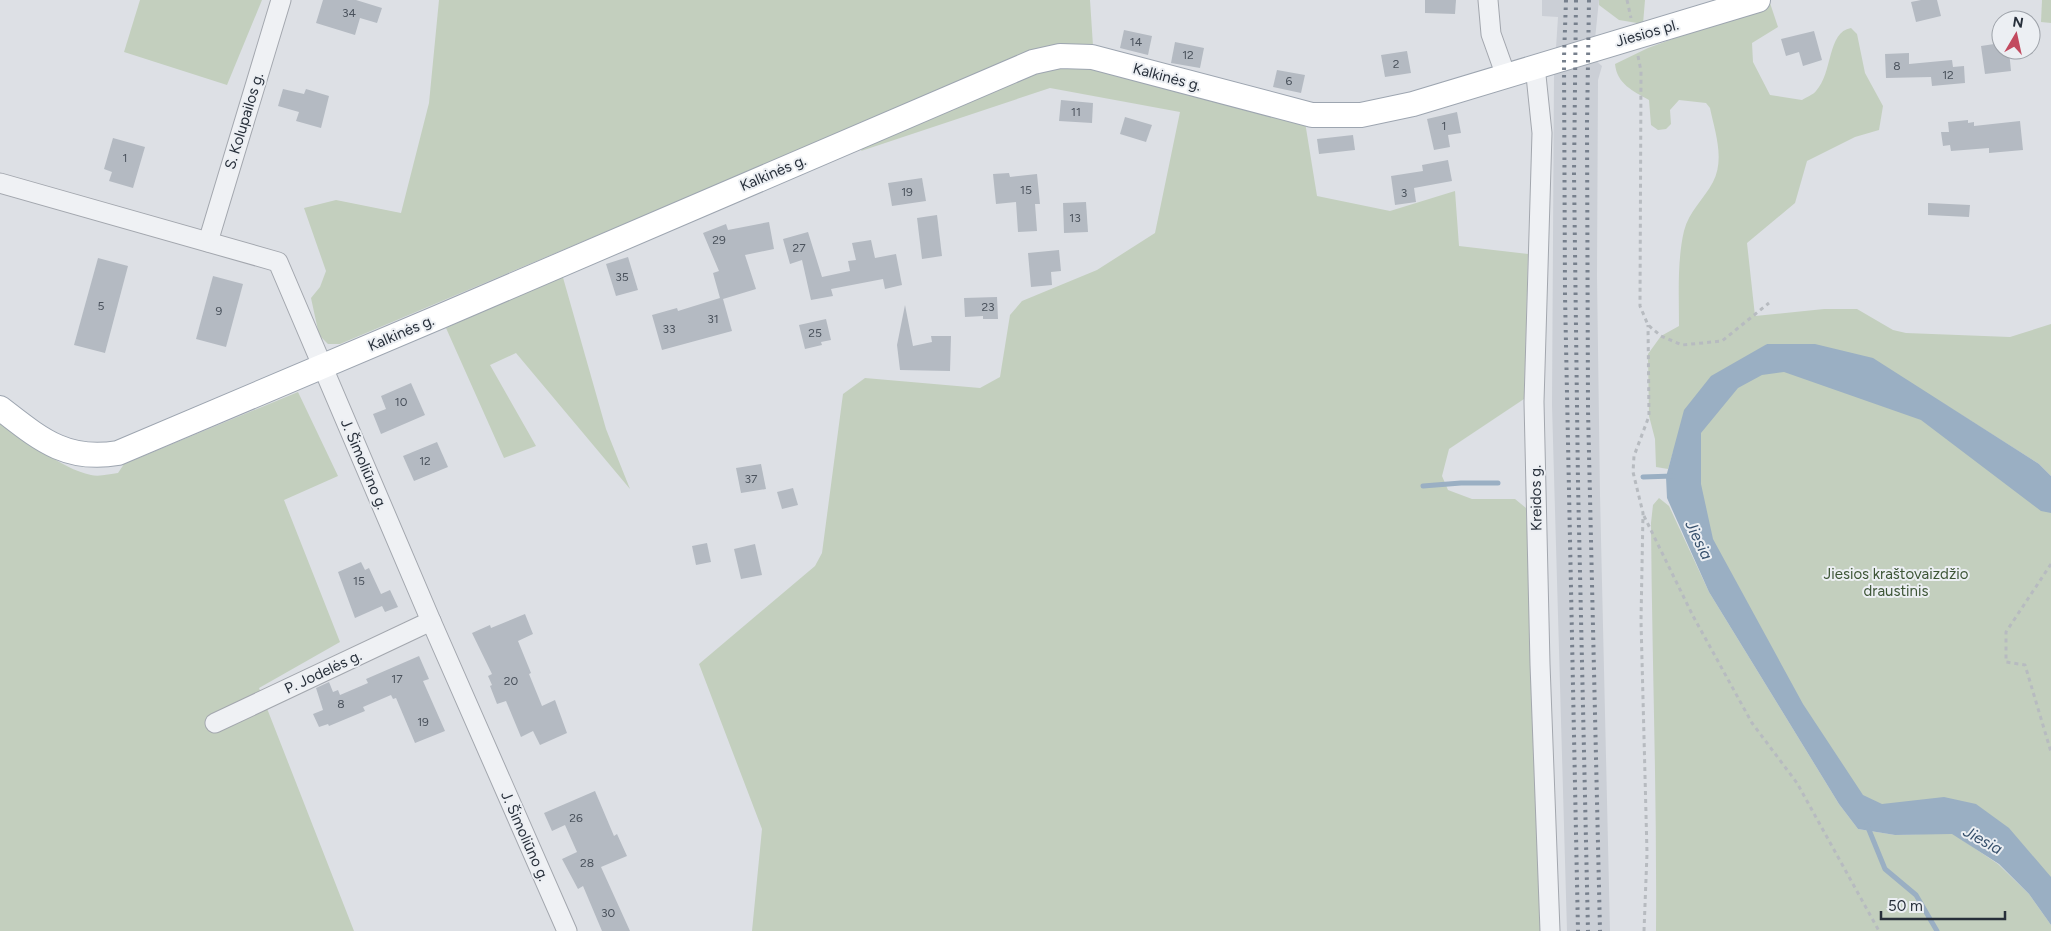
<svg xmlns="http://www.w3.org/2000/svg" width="2051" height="931" viewBox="0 0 2051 931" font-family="Figtree,sans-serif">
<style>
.built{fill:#cbcfd6}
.green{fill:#c3cfbe}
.water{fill:#9aafc3}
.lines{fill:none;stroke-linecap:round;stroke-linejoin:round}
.stream{stroke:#9aafc3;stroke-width:5}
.building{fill:#b4bac2}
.minor-casing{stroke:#a3a7ae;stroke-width:21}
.major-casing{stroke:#9da5b0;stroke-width:26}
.path{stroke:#b7bbc0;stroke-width:3;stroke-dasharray:4 4;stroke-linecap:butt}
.minor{stroke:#eff1f4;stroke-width:19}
.major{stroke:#fff;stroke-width:24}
.rail{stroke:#77808d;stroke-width:4;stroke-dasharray:2.5 5;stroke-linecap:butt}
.labels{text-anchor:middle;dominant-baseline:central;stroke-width:4;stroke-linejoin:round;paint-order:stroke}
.number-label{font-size:12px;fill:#4a525c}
.street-label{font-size:15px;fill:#272f3a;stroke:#eceff3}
.park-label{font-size:15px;fill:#3d5536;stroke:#eceff3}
.water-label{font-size:16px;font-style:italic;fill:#354f6b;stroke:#eceff3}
</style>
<rect width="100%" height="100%" fill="#dde0e5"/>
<!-- built -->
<g class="built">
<path d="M1542 0H1599L1595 39 1556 48 1558 17 1542 16Z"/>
<path d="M1595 60 1602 66 1598 80 1597 276 1600 495 1610 931H1567L1552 405 1554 74Z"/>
</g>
<!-- green -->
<g class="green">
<path d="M140 0H262L227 85 124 52Z"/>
<path d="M439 0H1090L1093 46 937 92 340 344H328L319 335 311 298 320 287 326 271 304 208 336 200 401 213 429 103Z"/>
<path d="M1599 0H1645L1643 24 1619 20 1599 5Z"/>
<path d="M2042 0H2051V23L2041 22Z"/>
<path d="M1770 3 1778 27 1752 43 1753 62 1770 95 1802 100C1806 97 1813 95 1816 91 1833 73 1827 32 1851 28L1857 34 1865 73 1883 106 1879 130 1855 137 1807 161 1795 203 1747 243 1755 316 1824 309H1857L1893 330 1906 333 2010 337 2051 324V476L2039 464 1941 402 1767 344 1673 452 1668 469 1656 467 1655 439 1649 416 1648 354 1661 336 1679 326C1679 295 1677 261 1684 231 1689 211 1704 199 1713 182 1725 159 1715 132 1710 108L1706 103 1679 100 1670 110 1671 124 1666 129 1658 130 1651 125 1649 100C1633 91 1617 84 1615 64L1648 48Z"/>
<path d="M1085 64 1305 122 1317 196 1390 211 1455 191 1459 246 1528 254 1524 399 1449 449 1442 476 1448 490 1472 499H1515L1526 508 1544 931H752L762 829 699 664 815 566 822 553 843 394 865 378 980 388 1000 377 1010 315 1022 301 1097 270 1155 233 1180 112 1050 88 861 151 868 138 1054 67Z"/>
<path d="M562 274 606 429 630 489 516 353 490 365 536 446 504 458 446 328Z"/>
<path d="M1760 362 1856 369 2051 504V908L1966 827 1865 820 1688 519 1694 427Z"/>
<path d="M298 392 338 476 284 500 340 642 259 688 354 931H0V419C23 437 61 469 91 475 99 477 110 474 118 473L124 464 136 459Z"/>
<path d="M1659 498 1669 506 1709 592 1839 804 1858 829 1895 835 1952 833 1998 864 2029 894 2051 925V931H1656C1657 795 1652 659 1651 523L1653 505Z"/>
</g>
<!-- water -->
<path class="water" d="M1767 344H1815L1873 358 2039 464 2051 476V513L2041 511 1921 420 1784 372 1762 375 1738 388 1701 433V484L1713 539 1803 704 1863 795 1882 804 1944 797 1976 804 2009 828 2051 877V925L2029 894 1999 864 1952 834 1895 835 1858 829 1839 804 1709 592 1667 498 1666 477 1684 410 1711 376Z"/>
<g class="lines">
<!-- stream -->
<g class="stream">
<path d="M1643 477 1673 476"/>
<path d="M1423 486 1461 483H1498"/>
<path d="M1867 825 1885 869 1916 895 1937 931"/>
</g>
</g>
<!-- building -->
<g class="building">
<path d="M323 0H356L382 8 377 23 360 18 355 35 316 23Z"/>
<path d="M1425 0H1456L1455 14 1425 13Z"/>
<path d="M1921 0H1937L1941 16 1916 22 1911 2Z"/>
<path d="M1124 30 1152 36 1148 55 1120 48Z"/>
<path d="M1814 31 1822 60 1803 66 1799 52 1786 56 1781 39Z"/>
<path d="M1175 42 1204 48 1200 68 1171 63Z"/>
<path d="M2001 43V50H2009L2011 71 1985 74 1981 46Z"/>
<path d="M1407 51 1411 73 1385 77 1381 55Z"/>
<path d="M1909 53V64L1952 60 1953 67 1964 66 1965 83 1932 86 1931 77 1886 78 1885 54Z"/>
<path d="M1277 70 1305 75 1301 93 1273 87Z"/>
<path d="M283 89 304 94 306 89 329 96 321 128 296 121 299 112 278 106Z"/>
<path d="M1061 100 1093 103 1092 123 1059 121Z"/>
<path d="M1457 112 1461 133 1448 135 1450 147 1434 150 1427 119Z"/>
<path d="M1125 117 1152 125 1146 142 1120 134Z"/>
<path d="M1968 120V123L1974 122V126L2020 121 2023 150 1989 153V148L1951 151 1950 145 1943 146 1941 132H1949L1948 122Z"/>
<path d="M1353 135 1355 150 1319 154 1317 139Z"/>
<path d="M113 138 145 147 133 188 109 181 112 172 104 169Z"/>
<path d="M1448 160 1452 181 1414 188 1416 202 1395 205 1391 176 1423 171 1422 165Z"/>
<path d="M1009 173 1010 177 1037 174 1040 204H1035L1037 231 1018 232 1016 202 996 204 993 174Z"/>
<path d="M922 178 926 201 892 206 888 183Z"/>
<path d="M1086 202 1088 232 1064 233 1063 203Z"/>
<path d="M1928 203 1970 205 1969 217 1928 215Z"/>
<path d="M937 215 942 256 922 259 917 218Z"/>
<path d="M769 222 774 249 745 255 756 289 723 299 732 331 662 350 652 315 677 308 678 311 720 298 713 273 719 271 703 233 726 224 728 230Z"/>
<path d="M808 232 822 277 850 271 848 261 856 260 852 243 871 240 875 258 896 254 902 285 885 289 883 279 831 289 833 296 811 300 802 260 790 264 783 239Z"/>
<path d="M1059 250 1061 271 1051 272 1052 285 1031 287 1028 253Z"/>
<path d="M628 257 638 290 616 296 606 264Z"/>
<path d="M98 258 128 266 105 353 74 345Z"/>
<path d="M213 276 243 284 226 347 196 339Z"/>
<path d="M997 297 998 319H983V316L965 317 964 298Z"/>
<path d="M905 305 913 346 932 342 931 336H951L950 371 900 370 897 345Z"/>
<path d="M826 319 831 340 821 342 822 345 805 349 799 325Z"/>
<path d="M411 383 425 415 381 434 373 414 386 409 381 396Z"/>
<path d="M437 442 448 467 414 481 403 456Z"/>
<path d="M761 464 766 489 741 493 736 468Z"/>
<path d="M793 488 798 505 782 509 777 492Z"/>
<path d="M707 543 711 562 696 565 692 546Z"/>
<path d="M755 544 762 575 741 579 734 549Z"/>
<path d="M361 562 365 570 369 568 381 594 390 590 398 607 385 612 382 606 355 618 338 572Z"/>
<path d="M525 614 533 634 518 641 531 673 529 674 542 706 555 700 567 733 540 745 533 731 521 737 506 701 497 704 490 686 492 685 488 676 492 674 472 633 490 625 491 628Z"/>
<path d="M419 656 429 679 423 681 445 731 415 743 396 698 393 699 391 695 363 707 365 711 329 726 328 724 319 727 313 714 323 710 316 688 329 682 333 692 338 690 340 695 368 683 366 679Z"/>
<path d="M595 791 614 836 617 834 627 856 601 867 630 931H602L583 886 578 889 562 859 577 852 565 825 552 831 544 813Z"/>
</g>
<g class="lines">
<defs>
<g id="minor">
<path d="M1488 0 1491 34 1506 76"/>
<path d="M1535 66 1542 133 1534 402 1540 664 1550 931"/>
<path d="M0 183 278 262 431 621 567 931"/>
<path d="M208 242 281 0"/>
<path d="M215 723 431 621"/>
</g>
<path id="major" d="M0 408C39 438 65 462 118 453L439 317 1033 62 1060 56 1092 57 1312 115H1361L1413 104 1758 0"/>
</defs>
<!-- minor casing -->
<use href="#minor" class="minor-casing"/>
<!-- major casing -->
<use href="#major" class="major-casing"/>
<!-- path -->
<g class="path">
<path d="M1627 0 1631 18"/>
<path d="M1638 56 1641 71 1640 306 1648 325 1661 336 1682 345 1722 341 1769 303"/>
<path d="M1644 516 1693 616 1752 723 1797 783 1879 931"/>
<path d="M2051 564 2006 632V662L2025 665 2051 752"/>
<path d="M1644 931 1647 853 1641 621 1643 513 1633 472 1634 456 1649 416 1648 325"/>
</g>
<!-- minor -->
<use href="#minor" class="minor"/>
<!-- major -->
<use href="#major" class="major"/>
<!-- rail -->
<g class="rail">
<path d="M1566 0 1564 57 1565 295 1578 931"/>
<path d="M1576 0 1574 173 1578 483 1588 931"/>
<path d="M1589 0 1587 123 1588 410 1600 931"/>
</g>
</g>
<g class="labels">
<!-- number labels -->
<g class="number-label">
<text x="349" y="13">34</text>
<text x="1136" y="42">14</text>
<text x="1188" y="55">12</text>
<text x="1396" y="64">2</text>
<text x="1897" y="66">8</text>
<text x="1948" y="75">12</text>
<text x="1289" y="81">6</text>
<text x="1076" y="112">11</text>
<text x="1444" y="126">1</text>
<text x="125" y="158">1</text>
<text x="1026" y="190">15</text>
<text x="907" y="192">19</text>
<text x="1404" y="193">3</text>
<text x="1075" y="218">13</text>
<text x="719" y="240">29</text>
<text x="799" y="248">27</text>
<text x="622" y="277">35</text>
<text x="101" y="306">5</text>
<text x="988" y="307">23</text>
<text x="219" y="311">9</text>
<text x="713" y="319">31</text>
<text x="669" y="329">33</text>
<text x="815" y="333">25</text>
<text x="401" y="402">10</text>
<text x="425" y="461">12</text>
<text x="751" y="479">37</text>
<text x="359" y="581">15</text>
<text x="397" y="679">17</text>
<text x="511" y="681">20</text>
<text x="341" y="704">8</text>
<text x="423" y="722">19</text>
<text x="576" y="818">26</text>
<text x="587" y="863">28</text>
<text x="608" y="913">30</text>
</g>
<!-- street labels -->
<g class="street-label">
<text transform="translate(1647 33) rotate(-16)">Jiesios pl.</text>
<text transform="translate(1167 77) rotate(15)">Kalkinės g.</text>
<text transform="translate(244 121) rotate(-73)">S. Kolupailos g.</text>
<text transform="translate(773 173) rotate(-23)">Kalkinės g.</text>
<text transform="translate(401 333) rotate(-23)">Kalkinės g.</text>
<text transform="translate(364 464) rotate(67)">J. Šimoliūno g.</text>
<text transform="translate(1536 498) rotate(-91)">Kreidos g.</text>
<text transform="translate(323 672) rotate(-25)">P. Jodelės g.</text>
<text transform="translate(525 836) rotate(66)">J. Šimoliūno g.</text>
</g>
<!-- park labels -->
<g class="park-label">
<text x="1896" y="574">Jiesios kraštovaizdžio<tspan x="1896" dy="17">draustinis</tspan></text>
</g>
<!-- water labels -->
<g class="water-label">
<text transform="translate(1699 540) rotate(64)">Jiesia</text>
<text transform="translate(1983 840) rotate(29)">Jiesia</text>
</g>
</g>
<!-- north arrow -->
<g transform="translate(2016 35) rotate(9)"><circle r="24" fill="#eceff3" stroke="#9da2a9"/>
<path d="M0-4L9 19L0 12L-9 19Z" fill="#c24a5f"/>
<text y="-8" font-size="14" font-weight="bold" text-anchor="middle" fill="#272f3a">N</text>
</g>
<!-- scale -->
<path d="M1881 911v8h124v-8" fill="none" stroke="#272f3a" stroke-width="2.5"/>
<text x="1888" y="911" font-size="15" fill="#272f3a" stroke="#eceff3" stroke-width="4" paint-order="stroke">50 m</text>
</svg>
